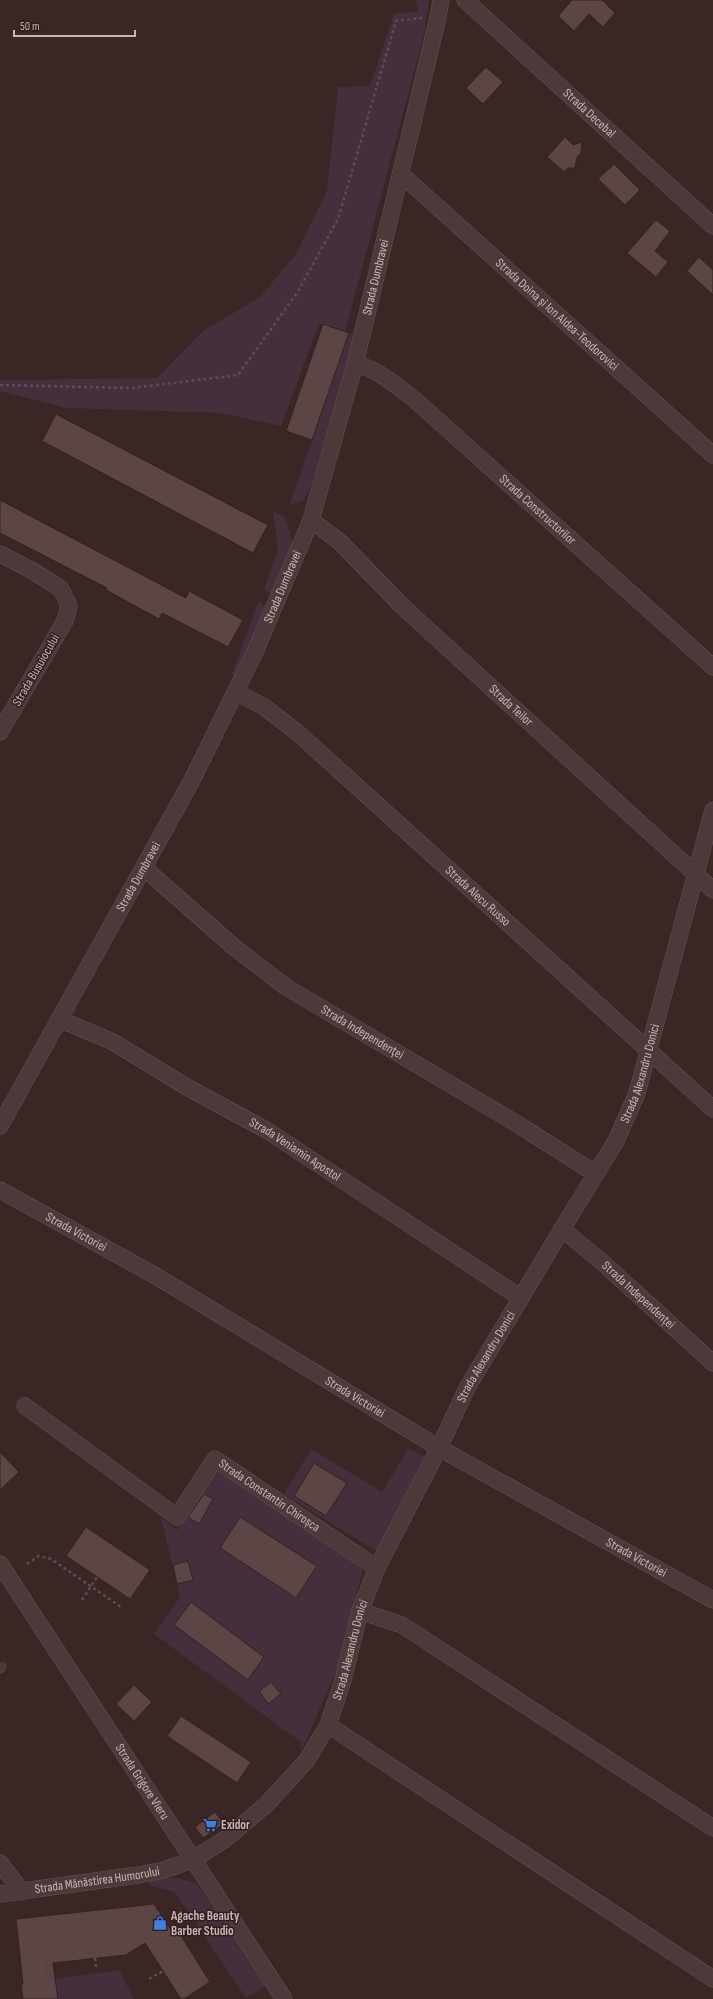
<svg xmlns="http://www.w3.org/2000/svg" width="713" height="1999" viewBox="0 0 713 1999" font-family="'Sofia Sans Condensed',sans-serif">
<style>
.green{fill:#44303c;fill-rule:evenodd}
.building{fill:#5c4645;stroke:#322120}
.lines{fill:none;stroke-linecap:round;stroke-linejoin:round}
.service-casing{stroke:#665554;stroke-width:9}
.minor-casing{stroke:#665554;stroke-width:17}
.path{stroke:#5f4c54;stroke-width:2.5;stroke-dasharray:3 3;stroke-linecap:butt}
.service{stroke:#4b3a39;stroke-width:8}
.minor{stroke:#4b3a39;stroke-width:16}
.labels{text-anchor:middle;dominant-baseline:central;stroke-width:3;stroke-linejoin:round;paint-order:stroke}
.street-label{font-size:13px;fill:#c6b6b5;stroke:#301f1e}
.poi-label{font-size:13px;font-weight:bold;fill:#c6b6b5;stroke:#301f1e;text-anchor:start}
</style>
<rect width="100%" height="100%" fill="#3a2625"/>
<!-- green -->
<g class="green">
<path d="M416 0H429L424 34 345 332 319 323 281 426 221 413 66 408 0 391V380L157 378 203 331 260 297 296 254 327 191 338 87 370 86 394 14 418 11Z"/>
<path d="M349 333 355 335 311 487 302 502 290 504Z"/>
<path d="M273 511 285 517 293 544 272 594 264 589 278 550Z"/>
<path d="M259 600 265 609 236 676 232 674Z"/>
<path d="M409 1448 427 1458 379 1553 284 1494 311 1449 382 1492ZM314 1463 347 1483 326 1516 294 1495Z"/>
<path d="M216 1467 363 1567 340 1662 301 1752V1742L154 1634 180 1597 161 1518 177 1530Z"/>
<path d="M178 1878 195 1883 202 1891 265 1986 246 1998 175 1892 150 1886 149 1879Z"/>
<path d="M119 1970 134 1999H58L55 1979Z"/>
</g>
<!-- building -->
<g class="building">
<path d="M572 0H602L615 13 603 27 589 14 574 31 558 16Z"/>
<path d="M486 67 503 82 483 104 466 88Z"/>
<path d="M565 137 573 145 582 142 581 153 577 157 575 168H568L564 172 547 157Z"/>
<path d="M614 164 640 190 625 205 598 179Z"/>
<path d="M656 220 670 231 655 251 668 262 656 277 627 253Z"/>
<path d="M699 257 713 270V295L687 271Z"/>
<path d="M323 324 349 333 312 440 286 431Z"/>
<path d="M56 414 268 525 253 553 42 441Z"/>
<path d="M0 500 186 598 189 591 243 620 228 647 162 613 159 619 106 590 107 588 0 533Z"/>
<path d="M0 1452 19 1472 0 1490Z"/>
<path d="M314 1463 347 1483 326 1516 294 1496Z"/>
<path d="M204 1494 213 1499 199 1524 188 1517Z"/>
<path d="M240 1517 317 1566 296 1598 220 1548Z"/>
<path d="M86 1527 150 1570 130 1599 66 1556Z"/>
<path d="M188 1561 193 1580 177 1584 173 1565Z"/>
<path d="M191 1602 264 1657 248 1680 174 1625Z"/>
<path d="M271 1682 281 1694 268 1704 259 1691Z"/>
<path d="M134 1685 152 1702 134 1721 116 1704Z"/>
<path d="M181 1716 251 1762 237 1783 167 1736Z"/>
<path d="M215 1812 224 1824 203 1838 195 1827Z"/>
<path d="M154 1904 171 1930 176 1928 210 1982 184 1999H181L145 1943 126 1955 53 1963 58 1999H23L21 1984H23L16 1919Z"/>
</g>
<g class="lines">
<defs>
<path id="service" d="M0 1669 2 1667"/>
<g id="minor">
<path id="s1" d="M465 0 713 226"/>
<path id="s2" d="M401 174 713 455"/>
<path id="s3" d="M355 364C378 369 395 385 414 399L713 667"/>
<path id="s4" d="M311 520 340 542 402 606 713 890"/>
<path d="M0 554 33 571 61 589 69 606 65 621 0 732"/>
<path id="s5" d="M237 693 263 706 298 733 713 1109"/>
<path id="s6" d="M144 868 234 947 286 987 519 1125 596 1174"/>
<path id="s7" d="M59 1019 113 1042 185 1086 268 1131 521 1298"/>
<path id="s8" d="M0 1126 191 782 255 652 311 520 355 364 438 17 441 0"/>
<path id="s9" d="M0 1190 156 1276 439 1448 713 1600"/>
<path id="s10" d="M562 1229 602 1262 713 1363"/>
<path id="s11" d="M25 1406 177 1517 215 1459 377 1568"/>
<path id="s12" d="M0 1564 284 1999"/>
<path d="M360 1611 402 1625 713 1828"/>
<path d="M328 1725 713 1979"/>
<path d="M0 1863 22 1892"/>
<path id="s13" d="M0 1894 138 1875 164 1870 192 1860 224 1840 266 1805 307 1760 328 1725 343 1680 360 1611 377 1568 439 1448 467 1388 562 1229 616 1141 637 1093 713 810"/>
</g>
</defs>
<!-- service casing -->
<use href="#service" class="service-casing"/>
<!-- minor casing -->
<use href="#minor" class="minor-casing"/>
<!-- path -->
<g class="path">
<path d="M0 385 132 388 238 375 297 293 338 219 396 21 422 18"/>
<path d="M27 1564 39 1556 51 1559 121 1607"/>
<path d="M82 1600 97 1577"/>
<path d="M95 1958 96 1967"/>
<path d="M41 1964 42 1974"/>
<path d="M149 1979 163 1971"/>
</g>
<!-- service -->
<use href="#service" class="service"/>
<!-- minor -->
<use href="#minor" class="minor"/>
</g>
<!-- icons -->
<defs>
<symbol id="supermarket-bare" viewBox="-9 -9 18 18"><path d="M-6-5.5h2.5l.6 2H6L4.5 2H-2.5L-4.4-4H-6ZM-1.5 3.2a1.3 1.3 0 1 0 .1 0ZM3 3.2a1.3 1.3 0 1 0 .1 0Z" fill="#3f7fe0" stroke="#301f1e" stroke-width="2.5" paint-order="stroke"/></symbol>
<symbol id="shop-bare" viewBox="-9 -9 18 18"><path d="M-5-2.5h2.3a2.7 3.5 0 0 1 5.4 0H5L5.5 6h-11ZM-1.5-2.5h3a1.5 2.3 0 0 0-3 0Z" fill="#3f7fe0" stroke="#301f1e" stroke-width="2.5" paint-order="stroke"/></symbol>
</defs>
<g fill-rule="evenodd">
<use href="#supermarket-bare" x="200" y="1815" width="20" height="20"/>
<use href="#shop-bare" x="150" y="1913" width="20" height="20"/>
</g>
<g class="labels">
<!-- street labels -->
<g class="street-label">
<text stroke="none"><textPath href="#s1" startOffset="168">Strada Decebal</textPath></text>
<text stroke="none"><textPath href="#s8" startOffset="933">Strada Dumbravei</textPath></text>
<text stroke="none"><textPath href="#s2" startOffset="210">Strada Doina și Ion Aldea-Teodorovici</textPath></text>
<text stroke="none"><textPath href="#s3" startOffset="235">Strada Constructorilor</textPath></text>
<text stroke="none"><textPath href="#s8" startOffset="609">Strada Dumbravei</textPath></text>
<text transform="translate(36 670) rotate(-60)">Strada Busuiocului</text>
<text stroke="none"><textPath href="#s4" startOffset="273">Strada Teilor</textPath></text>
<text stroke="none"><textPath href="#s8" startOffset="285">Strada Dumbravei</textPath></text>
<text stroke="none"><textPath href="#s5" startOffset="316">Strada Alecu Russo</textPath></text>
<text stroke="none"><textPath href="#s6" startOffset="274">Strada Independenţei</textPath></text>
<text stroke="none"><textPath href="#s13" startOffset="1116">Strada Alexandru Donici</textPath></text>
<text stroke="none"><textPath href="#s7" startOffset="270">Strada Veniamin Apostol</textPath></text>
<text stroke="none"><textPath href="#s9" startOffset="87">Strada Victoriei</textPath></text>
<text stroke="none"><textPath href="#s10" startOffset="101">Strada Independenței</textPath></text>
<text stroke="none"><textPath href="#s13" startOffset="792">Strada Alexandru Donici</textPath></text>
<text stroke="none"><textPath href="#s9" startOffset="411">Strada Victoriei</textPath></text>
<text stroke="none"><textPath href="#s11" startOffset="323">Strada Constantin Chiroșca</textPath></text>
<text stroke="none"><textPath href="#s9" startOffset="735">Strada Victoriei</textPath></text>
<text stroke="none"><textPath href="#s13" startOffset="468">Strada Alexandru Donici</textPath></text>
<text stroke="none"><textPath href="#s12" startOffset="260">Strada Grigore Vieru</textPath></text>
<text stroke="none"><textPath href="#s13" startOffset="98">Strada Mănăstirea Humorului</textPath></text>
</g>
<!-- poi labels -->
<g class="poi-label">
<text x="221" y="1825">Exidor</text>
<text x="171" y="1916">Agache Beauty<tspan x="171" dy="15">Barber Studio</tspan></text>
</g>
</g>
<!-- scale -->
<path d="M14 30v6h121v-6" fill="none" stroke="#c6b6b5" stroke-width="2"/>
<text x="20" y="30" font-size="12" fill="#c6b6b5" stroke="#301f1e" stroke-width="3" paint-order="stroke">50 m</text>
</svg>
